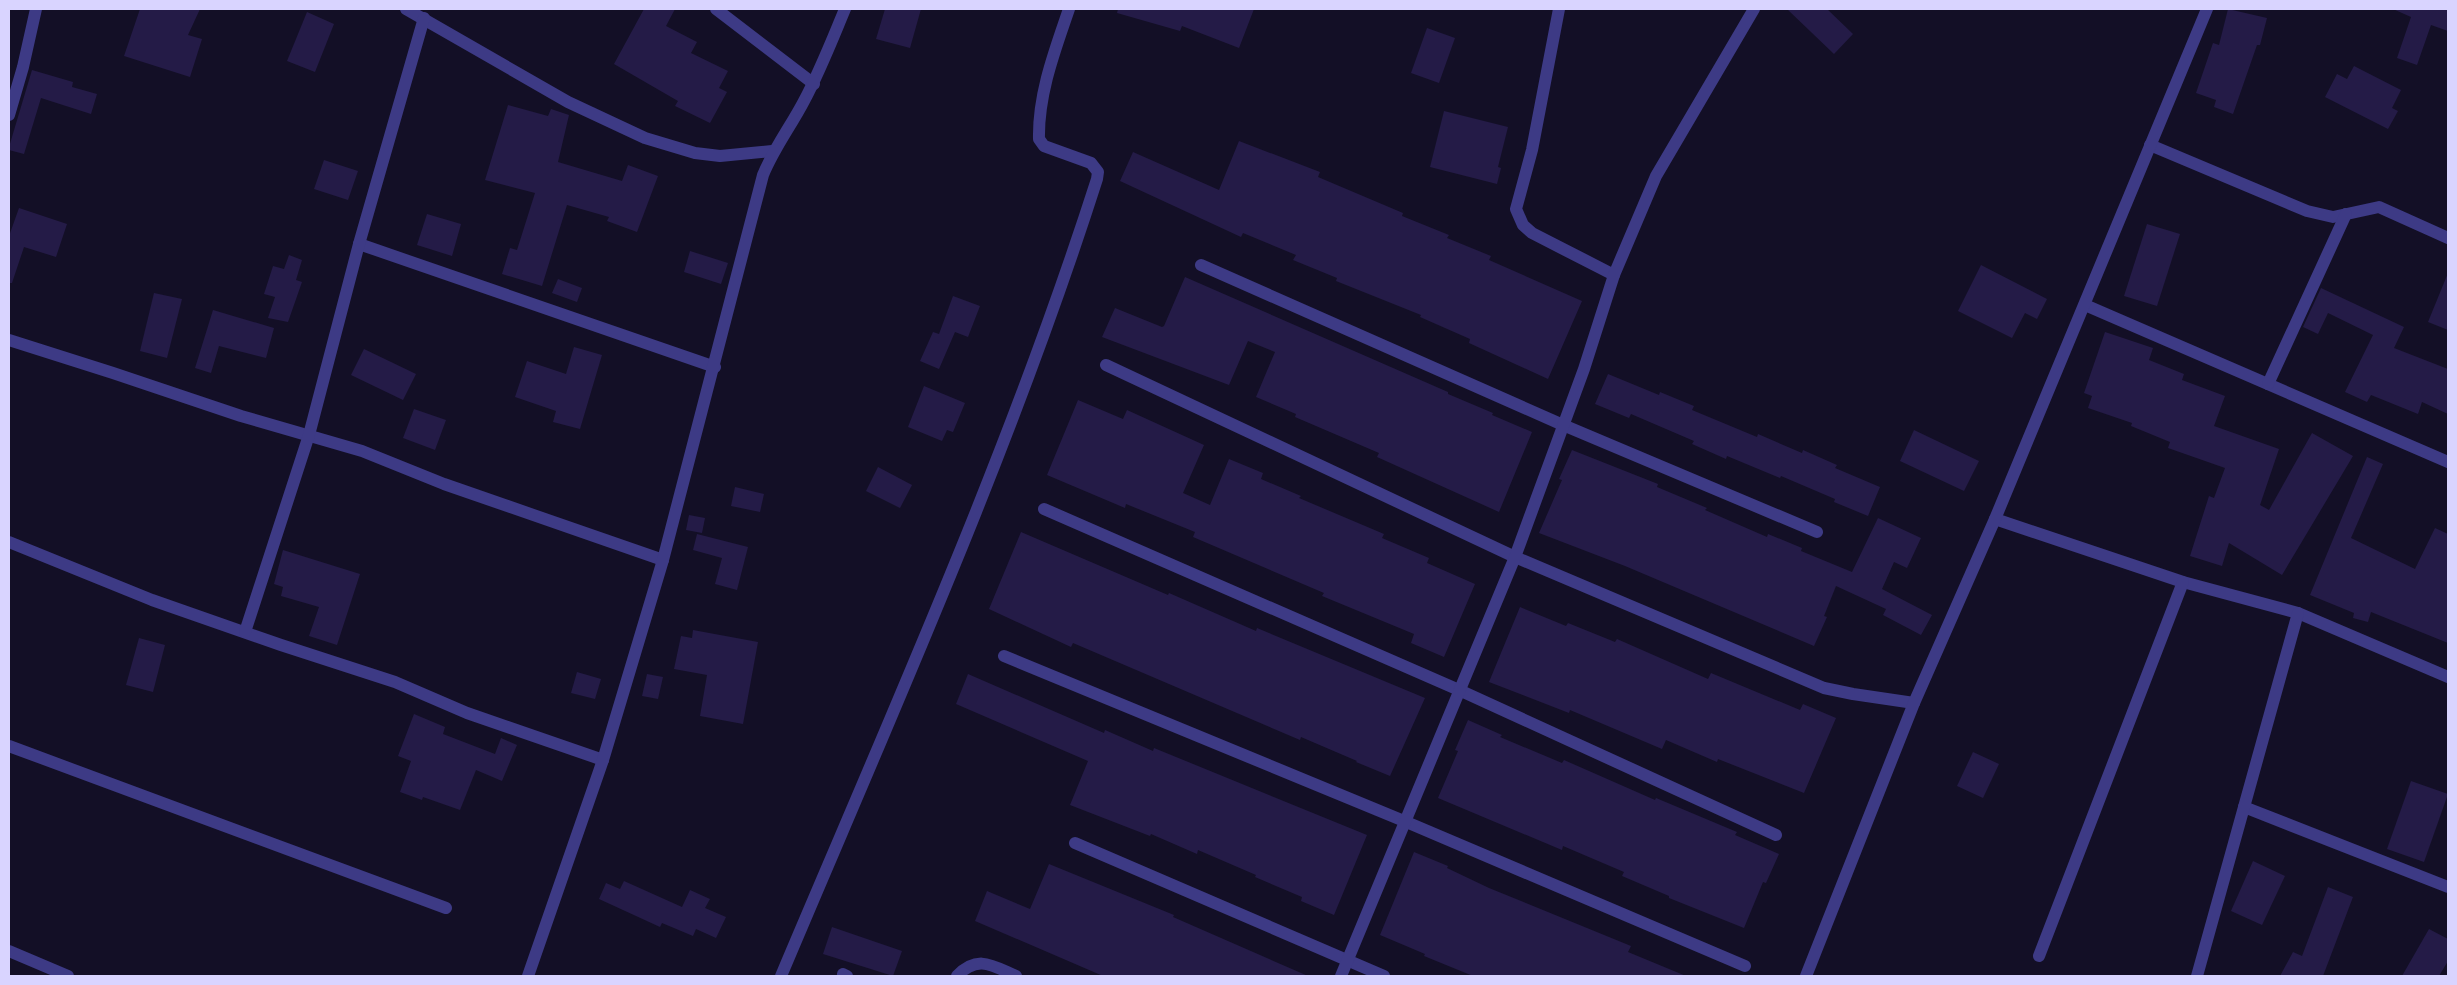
<svg xmlns="http://www.w3.org/2000/svg" width="2457" height="985" viewBox="0 0 2457 985" font-family="Overpass,sans-serif">
<style>
.building{fill:#241b47}
.lines{fill:none;stroke-linecap:round;stroke-linejoin:round}
.minor{stroke:#3d3a85;stroke-width:12}
</style>
<rect width="100%" height="100%" fill="#130f26"/>
<!-- building -->
<g class="building">
<path d="M140 9H200L188 35 202 39 190 77 124 56Z"/>
<path d="M644 9H675L666 26 697 42 691 53 728 71 719 88 727 92 710 123 675 106 678 101 614 64Z"/>
<path d="M885 9H921L910 48 876 39Z"/>
<path d="M1118 9H1254L1239 48 1182 26 1180 31 1117 13Z"/>
<path d="M1787 9H1827L1853 34 1834 54Z"/>
<path d="M2228 9 2267 18 2260 45H2257L2233 114 2214 107 2216 100 2196 93 2213 43 2219 45Z"/>
<path d="M2393 9H2448V31L2431 25 2417 65 2397 58 2411 17Z"/>
<path d="M307 12 334 24 315 72 287 61Z"/>
<path d="M1427 28 1455 38 1439 83 1411 73Z"/>
<path d="M2354 66 2401 90 2392 108 2398 111 2388 129 2325 97 2337 74 2347 79Z"/>
<path d="M32 70 73 82 72 87 97 94 91 114 41 98 24 154 9 150V147Z"/>
<path d="M508 105 548 116 551 109 569 115 558 162 622 181 628 165 658 176 637 232 607 221 609 217 567 205 542 286 502 274 510 248 517 250 535 193 485 180Z"/>
<path d="M1444 111 1508 127 1498 167 1501 168 1497 184 1430 167Z"/>
<path d="M1239 141 1320 172 1318 177 1403 213 1402 216 1449 235 1447 238 1491 256 1489 260 1582 301 1548 379 1469 343 1470 339 1420 317 1421 315 1336 281 1337 278 1293 260 1296 255 1243 233 1241 237 1120 181 1133 152 1219 190Z"/>
<path d="M324 160 358 171 348 200 314 189Z"/>
<path d="M19 208 67 224 56 257 24 247 12 283H9V236Z"/>
<path d="M427 214 461 224 452 256 417 245Z"/>
<path d="M2147 224 2180 234 2157 306 2124 296Z"/>
<path d="M690 251 728 263 721 284 684 272Z"/>
<path d="M289 255 302 260 296 280 302 282 288 322 268 318 275 297 264 294 273 266 284 269Z"/>
<path d="M1981 265 2047 299 2037 319 2025 313 2012 338 1958 311Z"/>
<path d="M2448 273V330L2428 322Z"/>
<path d="M1185 277 1448 392V394L1493 413 1492 415 1532 432 1499 512 1377 457 1379 453 1295 417 1296 414 1256 397 1275 352 1248 341 1229 385 1102 337 1115 308 1162 327 1164 326Z"/>
<path d="M558 279 582 288 577 302 552 293Z"/>
<path d="M2321 288 2404 327 2394 348 2448 369V414L2422 402 2418 414 2371 395 2367 402 2345 392 2373 335 2328 313 2318 334 2303 327Z"/>
<path d="M154 293 182 299 167 358 140 351Z"/>
<path d="M953 296 980 306 968 337 955 332 939 369 920 361 933 332 939 334Z"/>
<path d="M213 310 274 328 266 358 219 346 211 373 195 368Z"/>
<path d="M2105 332 2153 348 2149 360 2184 374 2182 380 2225 396 2214 426 2279 449 2260 505 2269 510 2312 433 2353 456 2282 575 2229 543 2222 566 2190 556 2209 496 2214 498 2225 468 2168 448 2170 442 2131 426 2132 423 2088 408 2092 396 2084 393Z"/>
<path d="M574 347 602 355 580 429 553 422 556 411 515 397 527 361 566 374Z"/>
<path d="M364 349 416 374 403 400 351 375Z"/>
<path d="M1608 374 1659 395 1660 392 1694 406 1692 410 1757 437 1758 434 1802 453 1803 450 1837 465 1835 468 1880 487 1868 516 1834 502 1835 499 1781 476 1780 478 1727 456 1726 459 1692 444 1694 441 1631 414 1629 418 1595 404Z"/>
<path d="M924 386 965 403 953 432 947 430 942 441 908 427Z"/>
<path d="M1078 400 1123 419 1127 410 1204 445 1183 493 1210 505 1229 459 1263 473 1261 479 1301 496 1299 498 1384 534 1382 538 1429 558 1427 563 1475 584 1444 657 1411 643 1414 634 1322 596 1324 593 1193 537 1195 532 1126 504 1125 508 1047 475Z"/>
<path d="M414 409 446 420 435 450 403 438Z"/>
<path d="M1914 430 1979 461 1964 491 1900 461Z"/>
<path d="M1572 450 1658 484 1657 487 1707 508 1705 510 1767 537 1768 534 1802 548 1801 551 1852 572 1878 518 1921 538 1907 568 1894 562 1882 589 1932 615 1921 635 1883 615 1886 609 1836 586 1824 616 1827 617 1814 646 1625 566 1539 533 1562 480 1559 479Z"/>
<path d="M2367 457 2383 464 2351 538 2415 569 2435 528 2448 534V643L2371 612 2368 622 2353 618 2354 613 2310 595Z"/>
<path d="M878 467 912 485 900 508 866 491Z"/>
<path d="M735 487 764 494 760 512 731 506Z"/>
<path d="M689 515 705 518 702 533 686 530Z"/>
<path d="M1021 532 1168 595 1169 593 1256 631 1257 628 1425 698 1390 776 1356 762 1357 761 1301 737 1300 740 1073 643 1071 647 989 609Z"/>
<path d="M697 534 748 547 737 590 715 584 722 558 693 550Z"/>
<path d="M283 550 360 574 337 645 309 636 319 607 281 596 283 587 274 584Z"/>
<path d="M1520 607 1566 626 1568 623 1615 642 1617 639 1708 679 1711 673 1800 710 1803 704 1836 718 1804 793 1718 759 1717 762 1666 740 1662 749 1570 710 1569 713 1489 682Z"/>
<path d="M693 630 758 642 743 724 700 716 707 675 674 669 681 636 692 638Z"/>
<path d="M139 638 165 645 153 692 126 685Z"/>
<path d="M577 672 601 679 595 699 571 693Z"/>
<path d="M647 674 663 677 658 699 642 696Z"/>
<path d="M968 674 1104 733 1105 730 1153 751 1154 748 1367 835 1334 915 1301 901 1302 897 1255 877 1256 875 1198 850 1197 854 1151 834 1150 836 1070 805 1088 761 956 704Z"/>
<path d="M414 714 445 727 443 734 495 754 501 738 517 745 502 781 476 770 460 810 423 797 422 800 400 792 411 761 398 756Z"/>
<path d="M1468 720 1502 735 1500 737 1562 763 1564 760 1655 800 1656 798 1737 832 1735 835 1779 854 1766 883 1763 882 1744 928 1669 898V896L1622 876 1624 872 1563 846 1562 850 1438 798 1458 751 1455 750Z"/>
<path d="M1973 752 1999 764 1983 798 1957 786Z"/>
<path d="M2411 781 2448 794 2424 862 2387 849Z"/>
<path d="M1414 852 1448 866 1447 868 1489 888 1631 946 1628 952 1686 976H1473L1424 956 1425 954 1380 935Z"/>
<path d="M2253 861 2285 876 2262 925 2231 911Z"/>
<path d="M1049 864 1174 915 1173 917 1308 976H1103L975 921 987 891 1030 909Z"/>
<path d="M624 881 682 907 690 890 710 899 705 908 726 917 716 938 696 929 693 936 662 923 660 927 599 899 606 883 620 889Z"/>
<path d="M2328 887 2353 897 2323 976H2280L2293 952 2302 956Z"/>
<path d="M832 927 902 951 893 976 823 954Z"/>
<path d="M2429 929 2448 939V961L2439 976H2402Z"/>
</g>
<g class="lines">
<!-- minor -->
<g class="minor">
<path d="M406 9 568 102 645 138 695 153 720 156 772 151"/>
<path d="M716 9 814 84"/>
<path d="M1559 9 1532 150 1516 209 1523 225 1532 233 1614 275"/>
<path d="M9 115 23 67 36 9"/>
<path d="M2150 145 2307 211 2333 217 2379 207 2448 238"/>
<path d="M359 244 715 367"/>
<path d="M1201 265 1563 425 1817 532"/>
<path d="M2085 305 2448 462"/>
<path d="M9 340 113 373 241 416 362 451 444 484 663 560"/>
<path d="M1106 365 1515 557 1824 688 1853 694 1914 703"/>
<path d="M2268 384 2346 214"/>
<path d="M1044 509 1459 690 1776 835"/>
<path d="M1995 519 2183 582 2298 613 2448 677"/>
<path d="M9 542 152 600 281 645 395 682 467 713 603 760"/>
<path d="M245 632 309 435 359 244 424 18"/>
<path d="M1004 656 1404 821 1745 966"/>
<path d="M9 746 446 908"/>
<path d="M2244 807 2448 887"/>
<path d="M1075 843 1384 976"/>
<path d="M9 951 68 976"/>
<path d="M2039 956 2183 582"/>
<path d="M843 974 847 976"/>
<path d="M528 976 603 760 663 560 763 175C774 148 791 126 804 101 820 71 832 40 845 9"/>
<path d="M781 976C892 713 1010 451 1097 179L1098 172 1091 163 1044 146 1039 139C1038 94 1055 50 1069 9"/>
<path d="M957 976C978 954 993 966 1016 976"/>
<path d="M1341 976 1515 557 1584 369 1614 275 1656 176 1754 9"/>
<path d="M1806 976 1914 703 1995 519 2207 9"/>
<path d="M2197 976 2298 613"/>
</g>
</g>
<!-- border -->
<rect width="2457" height="985" fill="none" stroke="#d9d4ff" stroke-width="20"/>
</svg>
